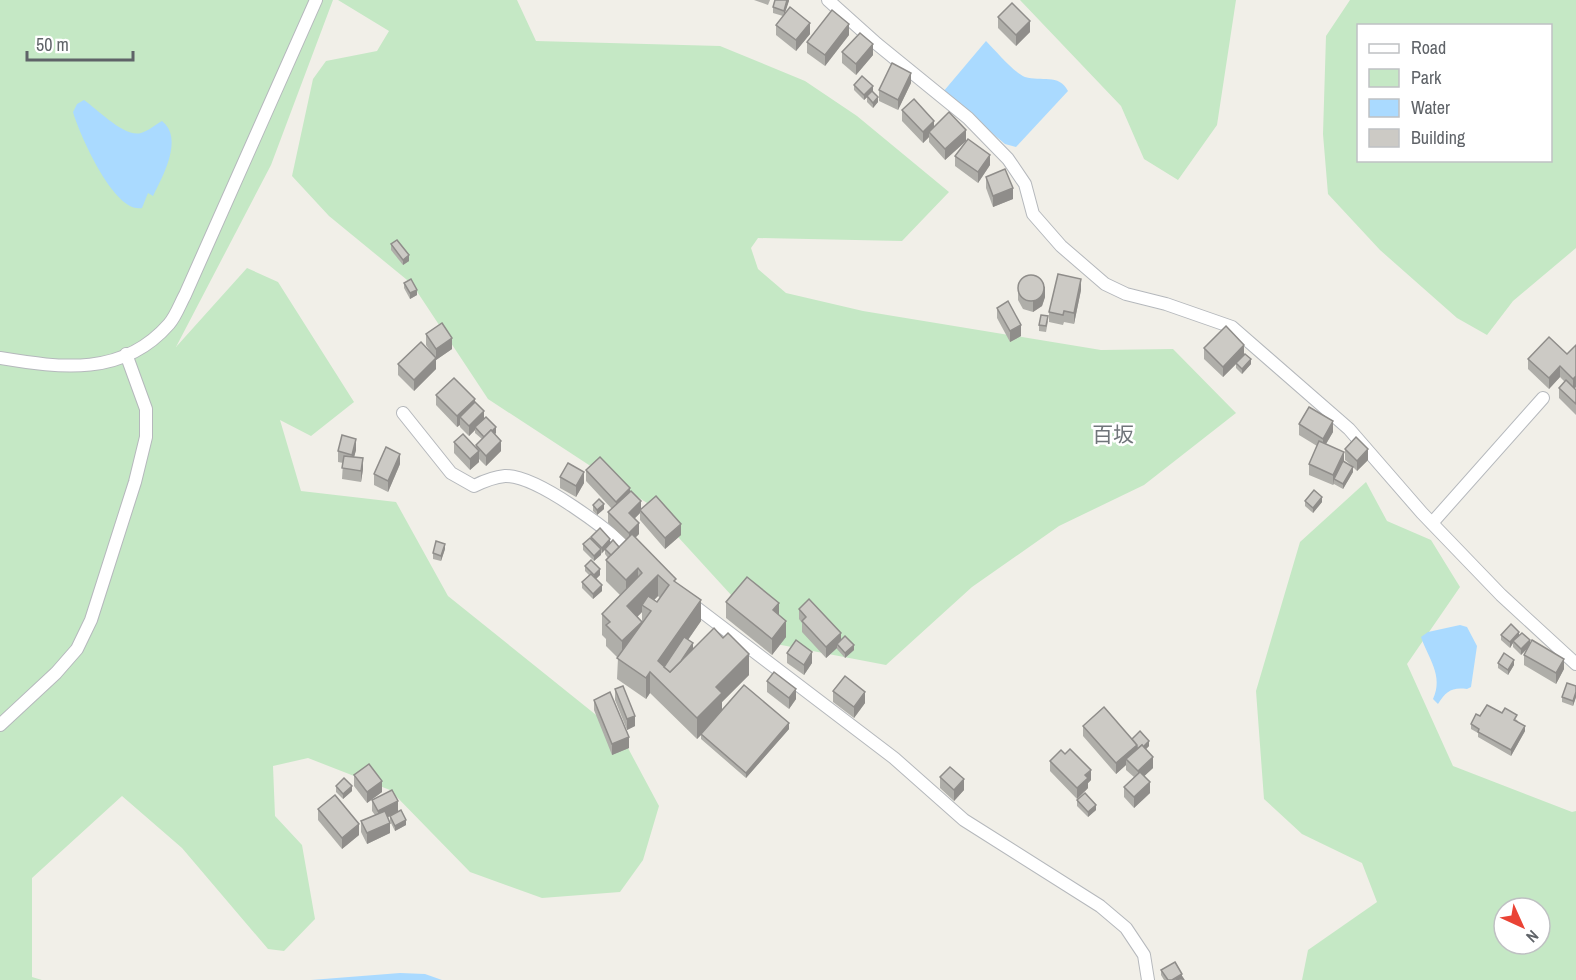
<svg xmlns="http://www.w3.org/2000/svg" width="1576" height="980" viewBox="0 0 1576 980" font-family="'Archivo Narrow','Noto Sans JP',sans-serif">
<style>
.green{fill:#c5e8c5;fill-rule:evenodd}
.water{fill:#aadaff}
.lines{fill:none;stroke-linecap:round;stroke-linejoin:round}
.street-casing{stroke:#b5b8bc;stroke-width:14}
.street{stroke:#fff;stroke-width:12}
.wall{fill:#afaea9;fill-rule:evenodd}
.shaded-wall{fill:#8f8d8a}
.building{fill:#cccac5;stroke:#8f8d8a;stroke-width:1.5}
.labels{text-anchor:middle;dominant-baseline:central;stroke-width:5;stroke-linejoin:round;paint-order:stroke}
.neighbourhood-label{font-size:21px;fill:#70757a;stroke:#fff}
</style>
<rect width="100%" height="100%" fill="#f1efe8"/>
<!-- green -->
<g class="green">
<path d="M0 0H333L271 165 176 347 247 268 278 282 354 402 311 436 280 420 301 491 396 502 448 596 621 735 659 806 643 860 620 892 542 898 470 872 390 790 308 758 273 766 275 816 302 845 315 919 284 951 268 949 182 848 122 796 32 878V977L42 980H0Z"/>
<path d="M338 0H517L536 41 720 46 805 81 857 116 949 192 902 241 758 238 751 248 758 269 786 293 863 311 1101 350 1173 349 1236 413 1144 485 1059 526 972 587 886 665 776 644 647 503 488 399 412 284 329 216 292 176 313 79 326 61 377 51 389 31Z"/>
<path d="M1020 0H1236L1217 125 1178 180 1144 159 1121 106Z"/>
<path d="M1350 0H1576V248L1513 301 1487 335 1457 318 1380 250 1328 194 1323 134 1326 36ZM1358 26H1550V160H1358Z"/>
<path d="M1366 482 1387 521 1431 540 1460 587 1407 664 1453 766 1572 812 1576 811V980H1302L1308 950 1377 902 1362 863 1302 834 1264 799 1256 691 1300 542ZM1504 908H1540V944H1504Z"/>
</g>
<!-- water -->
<g class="water">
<path d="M986 41C997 52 1012 71 1025 77 1041 82 1059 73 1068 91L1016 147 1005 144 943 92Z"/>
<path d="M84 100C97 109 125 138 141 133 148 131 155 125 162 121 184 138 163 176 153 196L148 193 142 208C114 214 79 133 73 112L77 104Z"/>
<path d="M1460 625 1467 627 1477 646 1471 687 1467 689C1452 687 1446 691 1438 704L1433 699C1444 676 1428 658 1421 637L1428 632Z"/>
<path d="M400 973 425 974 442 980H311Z"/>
</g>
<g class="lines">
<defs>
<g id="street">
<path d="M828 0 877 44 968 118 1008 159 1025 184 1033 214 1061 246 1105 284 1126 294 1166 304 1232 327 1349 429 1422 513 1501 595 1576 664"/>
<path d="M0 358C61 368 123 377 169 324 176 316 180 304 185 295L316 0"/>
<path d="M403 413 451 473 474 486C484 481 494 477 505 476 538 475 610 532 635 554"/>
<path d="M1432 523 1543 398"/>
<path d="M689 602 894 758 964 820 1100 906 1126 928 1144 955 1148 980"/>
<path d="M0 725 56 673 77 649 91 620 135 482 146 437V409L126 354"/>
</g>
</defs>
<!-- street casing -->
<use href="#street" class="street-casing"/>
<!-- street -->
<use href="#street" class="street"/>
</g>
<!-- wall -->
<g class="wall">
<path d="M754 0H770L768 5Z"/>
<path d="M789 0 784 14 810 34 796 51 776 35V25L783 16 773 13V7Z"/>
<path d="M998 17 1030 32 1016 46 998 28Z"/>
<path d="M849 35 825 66 807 53V42Z"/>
<path d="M842 52 873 55 856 75 842 63Z"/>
<path d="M911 83 898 110 879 101V90Z"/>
<path d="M854 85 873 92 878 102 873 108 867 102V97L864 100 854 90Z"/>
<path d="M902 110 934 126 966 141 945 160 929 142V137L923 143 902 121Z"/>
<path d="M955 156 990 165 978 183 955 166Z"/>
<path d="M986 177 1013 199 993 207 986 188Z"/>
<path d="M391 244 409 261 403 265 391 250Z"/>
<path d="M404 283 417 295 410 299 404 288Z"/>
<path d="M1018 289 1045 297 1042 306 1033 312 1023 309 1018 300Z"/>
<path d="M1081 290 1074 324 1064 322 1063 325 1049 322V312Z"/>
<path d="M997 308 1021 336 1010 342 997 318Z"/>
<path d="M1048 321 1046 332 1039 331V325Z"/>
<path d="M426 334 452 349 436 360V369L414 391 398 375V364L432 354 426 345Z"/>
<path d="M1204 348 1244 354 1251 364 1242 374 1236 368V364L1223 377 1204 359Z"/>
<path d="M1567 354 1576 387 1575 388 1576 390V415L1559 398V388L1565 382 1560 377 1549 389 1528 369V359Z"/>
<path d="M436 395 475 402 484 418 496 433 495 434 501 451 486 466 479 459V462L470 470 454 453V442L476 448V445L482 439 475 433V430L469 436 460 427V425L457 427 436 405Z"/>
<path d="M1299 424 1333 432 1326 444 1344 462 1351 465 1345 460V449L1368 460 1357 471 1353 467V472L1343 489 1334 484 1333 485 1309 475V464L1317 446 1299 435Z"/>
<path d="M356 450 354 457 363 469 361 482 342 479 343 463 338 462V451Z"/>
<path d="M400 464 388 492 374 485V474Z"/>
<path d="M586 470 630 491 641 509 681 535 665 549 640 520V513L635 518 639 534 635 538 676 583 701 621 688 640 693 649 749 675 722 702V710L789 729 746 778 701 739V735L697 739 650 693 646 699 617 679 618 658 606 646V639L602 635V614L620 595 606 581V560L608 558 605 554V550L594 561 583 550V544L591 539V537L610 543 619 547 626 540 608 523V512L612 509 586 481ZM658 596 660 598 657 602 654 600ZM642 612V623L637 617Z"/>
<path d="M560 477 584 483 576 497 560 488Z"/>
<path d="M1305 501 1322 502 1313 513 1305 506Z"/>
<path d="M593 505 604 509 597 515 593 511Z"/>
<path d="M445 549 441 561 433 559V553Z"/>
<path d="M585 566 600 575 596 579 602 591 593 599 582 588V582L589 575 585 571Z"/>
<path d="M726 602 779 615 786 637 772 655 726 618Z"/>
<path d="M799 609 841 640 854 650 845 658 837 649V648L826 658 802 632V623L799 619Z"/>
<path d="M1501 635 1519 636 1564 669 1556 684 1524 665V655L1527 648 1521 655 1513 647V643L1510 648 1501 640Z"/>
<path d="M787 653 812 663 804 675 787 663Z"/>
<path d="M1498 663 1514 665 1508 675 1498 668Z"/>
<path d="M767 681 796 699 789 709 767 692Z"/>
<path d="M1576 686V697L1573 706 1562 702V697Z"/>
<path d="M615 689 635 726 627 730 615 700Z"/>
<path d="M833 691 865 703 854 718 833 702Z"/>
<path d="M594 700 629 748 612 755 594 710Z"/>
<path d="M1502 713 1517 720 1525 731 1511 756 1478 737V733L1471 729V724Z"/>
<path d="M1083 726 1132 739 1149 746 1146 749 1153 768 1144 776 1150 793 1134 808 1124 797V787L1134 777 1126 770V765L1116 774 1083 736Z"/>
<path d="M1050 761 1091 780 1088 783V788L1077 799 1050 771Z"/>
<path d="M354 775 382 792 367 803 354 786Z"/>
<path d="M940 777 964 790 954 801 940 788Z"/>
<path d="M336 786 352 791 343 799 336 792Z"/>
<path d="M372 800 398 811 406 825 395 831 390 821V816L388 817 390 833 367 844 361 832V821L375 815 372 811Z"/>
<path d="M1077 800 1096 810 1088 817 1077 806Z"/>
<path d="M318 809 359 835 342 849 318 820Z"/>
<path d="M1161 970 1182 977 1184 980H1164L1161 975Z"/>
</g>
<!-- shaded-wall -->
<g class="shaded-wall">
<path d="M787 0H789V1L784 16V11Z"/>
<path d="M1030 21V32L1016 46V35Z"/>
<path d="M810 23V34L796 51V40Z"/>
<path d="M849 24V35L825 66V55Z"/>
<path d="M873 44V55L856 75V64Z"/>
<path d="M911 73V83L898 110V100Z"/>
<path d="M873 86V92L864 100V95Z"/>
<path d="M878 97V102L873 108V103Z"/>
<path d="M934 121V132H929V137L923 143V132Z"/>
<path d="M966 130V141L945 160V149Z"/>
<path d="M990 155V165L978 183V172Z"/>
<path d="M1013 188V199L993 207V196Z"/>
<path d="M409 255V261L403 265V260Z"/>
<path d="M1081 279V290L1074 324V313Z"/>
<path d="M1045 286V297L1042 306 1033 312V301Z"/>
<path d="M417 290V295L410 299V293Z"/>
<path d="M1021 325V336L1010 342V331Z"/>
<path d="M452 338V349L436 360V369L414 391V380L436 358V349Z"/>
<path d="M1244 345V356L1223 377V367Z"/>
<path d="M1251 359V364L1242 374V369Z"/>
<path d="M1560 366V377L1549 389V378Z"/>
<path d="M1576 376V387L1573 390V379Z"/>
<path d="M475 399V410L460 417V425L457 427V416Z"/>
<path d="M484 411V422L475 427V430L469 436V426Z"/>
<path d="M1333 421V432L1323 449V439Z"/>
<path d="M496 427V433L485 443V438Z"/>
<path d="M356 439V450L352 465V455Z"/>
<path d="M501 441V451L486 466V456Z"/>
<path d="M1368 449V460L1357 471V461Z"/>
<path d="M479 451V462L470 470V459Z"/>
<path d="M1344 452V463L1334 479 1333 485V475Z"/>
<path d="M400 454V464L388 492V481Z"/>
<path d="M363 458V469L361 482V471Z"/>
<path d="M1353 467V472L1343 489V484Z"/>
<path d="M584 472V483L576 497V486Z"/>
<path d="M630 488V499L616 513V502Z"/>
<path d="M1322 497V502L1313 513V508Z"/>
<path d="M641 501V511L640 510V513L629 524V513Z"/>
<path d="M604 504V509L597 515V510Z"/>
<path d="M639 523V534L629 544V533Z"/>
<path d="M681 524V535L665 549V538Z"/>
<path d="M610 539V544L602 553V548Z"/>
<path d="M445 544V549L441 561V556Z"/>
<path d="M601 549V555L594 561V556Z"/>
<path d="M638 568V590L626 601V580Z"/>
<path d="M600 569V575L594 581V575Z"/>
<path d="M658 575V596L646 608 642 605V612L627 627V606Z"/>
<path d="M602 585V591L593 599V594Z"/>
<path d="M701 600V621L664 674 658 661Z"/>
<path d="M779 603V619L773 610Z"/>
<path d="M786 621V637L772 655V639Z"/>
<path d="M642 622V643L622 662V641Z"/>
<path d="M1519 632V637L1513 641V643L1510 648V642Z"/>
<path d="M841 633V644H837V648L826 658V647Z"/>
<path d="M1530 640V646L1521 655V649Z"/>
<path d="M693 643V654L670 678Z"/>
<path d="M854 645V650L845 658V653Z"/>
<path d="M812 652V663L804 675V665Z"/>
<path d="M749 654V675L722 702V714L697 739V718L716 687Z"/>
<path d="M1564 659V669L1556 684V673Z"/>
<path d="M1514 660V665L1508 675V670Z"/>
<path d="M650 672V693L646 699V678Z"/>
<path d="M796 689V699L789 709V698Z"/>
<path d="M865 692V703L854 718V707Z"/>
<path d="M1576 692V697L1573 706V701Z"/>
<path d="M635 716V726L627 730V719Z"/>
<path d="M789 723V729L746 778V773Z"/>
<path d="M1525 726V731L1511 756V750Z"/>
<path d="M629 737V748L612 755V744Z"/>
<path d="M1149 741V746L1139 756V750Z"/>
<path d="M1137 745V755L1126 759V765L1116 774V763Z"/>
<path d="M1153 757V768L1138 782V771Z"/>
<path d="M1091 770V780L1088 783V788L1077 799V788L1085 775Z"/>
<path d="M964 779V790L954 801V790Z"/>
<path d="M382 781V792L367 803V792Z"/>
<path d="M1150 782V793L1134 808V797Z"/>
<path d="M352 786V791L343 799V794Z"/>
<path d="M398 801V812L378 822V811Z"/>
<path d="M1096 805V810L1088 817V812Z"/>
<path d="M406 820V825L395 831V826Z"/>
<path d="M390 823V833L367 844V833Z"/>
<path d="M359 824V835L342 849V838Z"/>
<path d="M1182 974V979L1172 980Z"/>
</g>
<!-- building -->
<g class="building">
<path d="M775 0H787L784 11 773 7Z"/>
<path d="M1012 3 1030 21 1016 35 998 17Z"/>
<path d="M790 7 810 23 796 40 776 25Z"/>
<path d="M832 10 849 24 825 55 807 42Z"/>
<path d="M860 33 873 44 856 64 842 52Z"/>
<path d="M892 63 911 73 898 100 879 90Z"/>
<path d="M862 76 873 86 864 95 854 85Z"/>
<path d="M872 91 878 97 873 103 867 96Z"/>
<path d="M914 99 934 121 923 132 902 110Z"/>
<path d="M949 112 966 130 945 149 929 132Z"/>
<path d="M968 139 990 155 978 172 955 156Z"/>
<path d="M1005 169 1013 188 993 196 986 177Z"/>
<path d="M397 240 409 255 403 260 391 244Z"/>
<path d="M1058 274 1081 279 1074 313 1064 311 1063 315 1049 312Z"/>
<circle cx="1031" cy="288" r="13"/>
<path d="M411 279 417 290 410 293 404 283Z"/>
<path d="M1008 301 1021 325 1010 331 997 308Z"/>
<path d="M1041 315 1048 316 1046 326 1039 325Z"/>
<path d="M442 323 452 338 436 349 426 334Z"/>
<path d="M1226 326 1244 345 1223 367 1204 348Z"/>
<path d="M1549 337 1567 354 1576 345V376L1573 379 1560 366 1549 378 1528 359Z"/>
<path d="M421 342 436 358 414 380 398 364Z"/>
<path d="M1245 354 1251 359 1242 369 1236 363Z"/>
<path d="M454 378 475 399 457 416 436 395Z"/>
<path d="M1566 380 1576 390V404L1559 388Z"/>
<path d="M475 402 484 411 469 426 460 417Z"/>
<path d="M1309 407 1333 421 1323 439 1299 424Z"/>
<path d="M486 417 496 427 492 431 491 430 484 437 475 427Z"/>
<path d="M491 430 501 441 486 456 476 445Z"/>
<path d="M463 434 479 451 470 459 454 442Z"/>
<path d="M342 435 356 439 352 455 338 451Z"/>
<path d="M1356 437 1368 449 1357 461 1345 449Z"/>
<path d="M1319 441 1344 452 1333 475 1309 464Z"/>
<path d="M386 447 400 454 388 481 374 474Z"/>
<path d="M344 456 363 458 361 471 342 468Z"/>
<path d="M600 457 630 488 616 502 586 470Z"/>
<path d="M1343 461 1353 467 1343 484 1334 479Z"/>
<path d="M568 463 584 472 576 486 560 477Z"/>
<path d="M1314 490 1322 497 1313 508 1305 501Z"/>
<path d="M631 491 641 501 629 513 639 523 629 533 608 512Z"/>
<path d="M656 496 681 524 665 538 640 510Z"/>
<path d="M599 499 604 504 597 510 593 505Z"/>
<path d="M600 528 610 539 602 548 591 537Z"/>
<path d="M632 534 676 579 674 581 701 600 658 661 670 672 714 628 723 638 728 633 749 654 716 687 722 693 697 718 650 672 646 678 617 658 651 611 642 605 648 596 657 602 669 585 658 575 627 606 642 622 622 641 606 625 610 622 602 614 642 573 638 568 626 580 606 560Z"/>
<path d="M590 538 601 549 594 556 583 544Z"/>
<path d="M613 540 619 547 611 555 605 549Z"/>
<path d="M436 541 445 544 441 556 433 553Z"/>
<path d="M591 560 600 569 594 575 585 566Z"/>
<path d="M591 574 602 585 593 594 582 582Z"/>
<path d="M747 577 779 603 773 610 786 621 772 639 726 602Z"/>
<path d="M809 599 841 633 826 647 802 621 806 617 799 609Z"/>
<path d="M1511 624 1519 632 1510 642 1501 635Z"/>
<path d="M1522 633 1530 640 1521 649 1513 641Z"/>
<path d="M845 636 854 645 845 653 837 644Z"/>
<path d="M684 637 693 643 681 661 670 672 664 667Z"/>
<path d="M796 640 812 652 804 665 787 653Z"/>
<path d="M1532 640 1564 659 1556 673 1524 655Z"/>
<path d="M1504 653 1514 660 1508 670 1498 663Z"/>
<path d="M774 672 796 689 789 698 767 681Z"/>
<path d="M845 676 865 692 854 707 833 691Z"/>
<path d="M1567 683 1576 686V692L1573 701 1562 697Z"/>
<path d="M744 685 789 723 746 773 701 734Z"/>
<path d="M623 686 635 716 627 719 615 689Z"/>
<path d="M610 692 629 737 612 744 594 700Z"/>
<path d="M1487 705 1502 713 1505 708 1517 715 1514 720 1525 726 1511 750 1478 732 1479 729 1471 724 1476 714 1480 716Z"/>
<path d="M1104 707 1137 745 1116 763 1083 726Z"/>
<path d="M1140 731 1149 741 1143 747 1142 745 1137 749V745L1132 739Z"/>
<path d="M1142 745 1153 757 1138 771 1126 759Z"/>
<path d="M1070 749 1091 770 1085 775 1088 778 1077 788 1050 761 1061 750 1065 754Z"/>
<path d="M369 764 382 781 367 792 354 775Z"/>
<path d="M950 767 964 779 954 790 940 777Z"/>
<path d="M1140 772 1150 782 1134 797 1124 787Z"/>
<path d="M344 778 352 786 343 794 336 786Z"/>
<path d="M392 790 398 801 378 811 372 800Z"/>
<path d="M1085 793 1096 805 1088 812 1077 800Z"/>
<path d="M335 795 359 824 342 838 318 809Z"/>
<path d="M401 810 406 820 395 826 390 816Z"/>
<path d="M385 811 390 823 367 833 361 821Z"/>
<path d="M1175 962 1182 974 1172 980H1168L1161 970Z"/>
<path d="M1182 977 1184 980H1176Z"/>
</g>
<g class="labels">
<!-- neighbourhood labels -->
<g class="neighbourhood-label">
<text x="1113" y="434">百坂</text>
</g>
</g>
<!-- legend -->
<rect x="1357" y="24" width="195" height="138" fill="#ffffff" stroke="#bfc1c3" stroke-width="1.5"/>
<rect x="1369" y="44" width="30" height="9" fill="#ffffff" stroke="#bfc1c3" stroke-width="1.5"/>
<text x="1411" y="54" font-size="18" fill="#5f6368">Road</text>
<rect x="1369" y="69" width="30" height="18" fill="#c5e8c5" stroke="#bfc1c3" stroke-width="1.5"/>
<text x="1411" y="84" font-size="18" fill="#5f6368">Park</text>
<rect x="1369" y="99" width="30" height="18" fill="#aadaff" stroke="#bfc1c3" stroke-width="1.5"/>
<text x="1411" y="114" font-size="18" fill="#5f6368">Water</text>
<rect x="1369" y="129" width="30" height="18" fill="#cccac5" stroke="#bfc1c3" stroke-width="1.5"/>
<text x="1411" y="144" font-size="18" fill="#5f6368">Building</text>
<!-- north arrow -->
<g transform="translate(1522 926) rotate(135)"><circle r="28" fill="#ffffff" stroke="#bfc1c3" stroke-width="1.5"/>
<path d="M0-4.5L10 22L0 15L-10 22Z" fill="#ea4335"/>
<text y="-9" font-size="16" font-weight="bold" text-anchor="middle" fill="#5f6368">N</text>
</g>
<!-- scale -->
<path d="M27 51v9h106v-9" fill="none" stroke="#5f6368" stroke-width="3"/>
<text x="36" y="51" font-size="18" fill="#5f6368" stroke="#ffffff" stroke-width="4.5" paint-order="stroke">50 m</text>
</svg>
